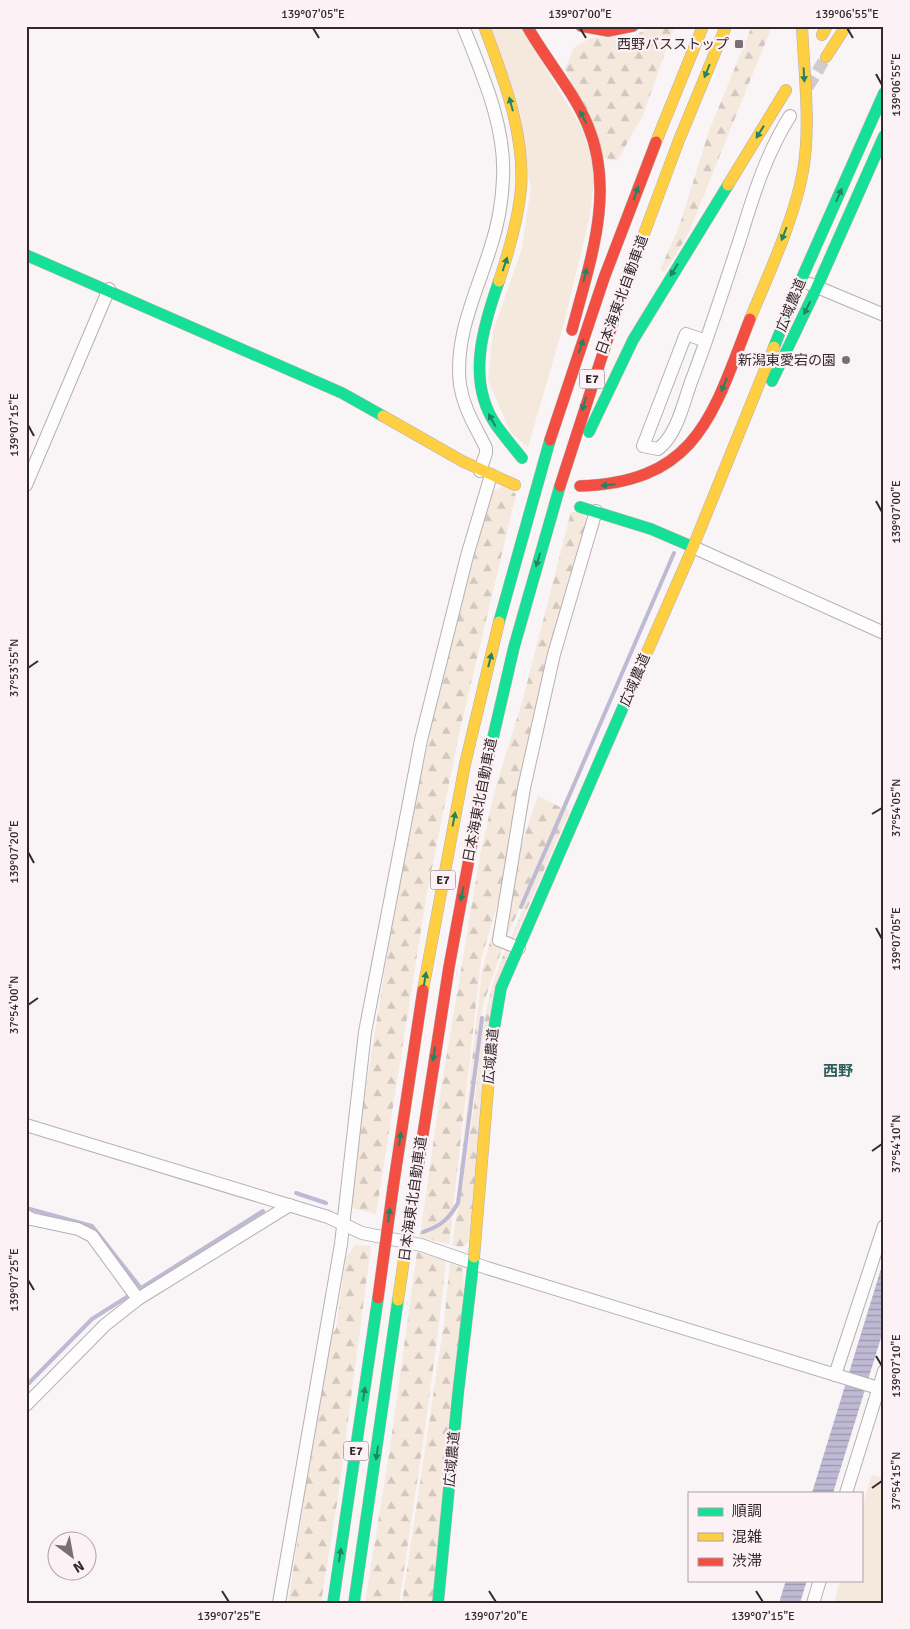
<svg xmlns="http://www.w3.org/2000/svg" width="910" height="1629" viewBox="0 0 910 1629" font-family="Signika,'Noto Sans JP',sans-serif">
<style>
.grass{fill:#f5e8dd}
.forest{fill:url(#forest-firs)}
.water{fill:url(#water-rules)}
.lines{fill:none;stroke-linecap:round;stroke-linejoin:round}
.stream{stroke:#bebad4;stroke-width:4}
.street-tunnel{stroke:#d1cbcd;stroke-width:12;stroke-dasharray:12 6;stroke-linecap:butt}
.street-casing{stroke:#b7b0b2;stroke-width:14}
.fast-casing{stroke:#b7b0b2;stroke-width:12}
.slow-casing{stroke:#b7b0b2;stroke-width:12}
.jam-casing{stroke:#b7b0b2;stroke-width:12}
.street{stroke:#fefdfe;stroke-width:12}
.fast{stroke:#16e098;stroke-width:11}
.slow{stroke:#ffcf43;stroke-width:11}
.jam{stroke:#f24e42;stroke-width:11}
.slow-bridge-casing{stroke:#b7b0b2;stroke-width:12;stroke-linecap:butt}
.jam-bridge-casing{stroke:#b7b0b2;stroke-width:12;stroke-linecap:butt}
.slow-bridge{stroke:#ffcf43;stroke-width:11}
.jam-bridge{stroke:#f24e42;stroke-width:11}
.oneway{fill:#248462}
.ticks{fill:none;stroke:#33292c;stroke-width:2}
.poi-dot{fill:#787072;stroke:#fcf1f4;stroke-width:2}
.labels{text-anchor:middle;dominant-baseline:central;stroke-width:4.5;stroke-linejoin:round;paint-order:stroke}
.shield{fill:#fcf1f4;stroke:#6f6568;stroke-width:1}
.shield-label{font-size:12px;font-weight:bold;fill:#33292c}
.poi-label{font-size:14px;fill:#33292c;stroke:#fcf1f4;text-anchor:end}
.street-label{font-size:14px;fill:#33292c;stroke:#fcf1f4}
.neighbourhood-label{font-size:15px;font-weight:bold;fill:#28615c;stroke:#fcf1f4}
.neatline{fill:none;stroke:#33292c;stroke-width:2}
.ticks-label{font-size:12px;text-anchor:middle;fill:#33292c}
</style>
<defs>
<pattern id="forest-firs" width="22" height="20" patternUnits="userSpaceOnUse" patternTransform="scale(1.25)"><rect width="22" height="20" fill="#f5e8dd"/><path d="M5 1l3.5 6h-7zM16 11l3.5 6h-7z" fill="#d2c7be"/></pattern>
<pattern id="water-rules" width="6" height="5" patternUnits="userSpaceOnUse" patternTransform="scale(1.25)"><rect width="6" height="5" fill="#bebad4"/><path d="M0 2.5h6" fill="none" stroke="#9b97ac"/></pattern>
</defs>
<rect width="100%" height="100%" fill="#f9f4f5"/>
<!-- grass -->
<g class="grass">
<path d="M488 26H520L582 128 595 170 590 215 564 323 528 447 511 433 488 380 493 332 522 248 531 187Z"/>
<path d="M872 1475 883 1478 884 1476V1603H834L840 1580H861V1510Z"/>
</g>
<!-- forest -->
<g class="forest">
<path d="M652 26 674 27 643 115 617 161 604 158 565 69 574 48 590 38 636 35Z"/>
<path d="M752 26H772L689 232 665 272 660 270 679 227 709 131Z"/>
<path d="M503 486 516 494 459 734 427 892 376 1214 348 1207C370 1063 391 918 421 775 441 680 466 585 492 492Z"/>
<path d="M571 512C581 512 585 513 588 522L503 885 481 960 453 1208C446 1220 436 1230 421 1229L441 1089 481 850 495 790 523 699Z"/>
<path d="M538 796 562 808 507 937 504 933 517 858Z"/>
<path d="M565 808 570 810 514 939 510 940Z"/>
<path d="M499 911 503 946 483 1005 457 1197 482 970Z"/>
<path d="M507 947 509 949 468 1243 461 1247 452 1245C455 1219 462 1193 465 1167 469 1138 474 1109 477 1080 482 1030 486 993 507 947Z"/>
<path d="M453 1214 449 1244 419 1237 420 1233C434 1231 445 1226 453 1214Z"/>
<path d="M355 1245 371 1246 338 1497 321 1603H288L329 1338 336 1329 346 1257Z"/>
<path d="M417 1252 446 1261C434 1376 416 1489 399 1603H365L390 1448Z"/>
<path d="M450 1263 462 1268 464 1287 434 1603H402L444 1323Z"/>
</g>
<!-- water -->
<g class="water">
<path d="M884 1259V1328L833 1493H812Z"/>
<path d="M786 1580H807L800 1603H779Z"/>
</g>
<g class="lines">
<!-- stream -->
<g class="stream">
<path d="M521 907 674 553"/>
<path d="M296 1193 326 1203"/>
<path d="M26 1208 92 1226 140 1287"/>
<path d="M423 1232C441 1226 449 1219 458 1203L482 1018"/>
<path d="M26 1386 92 1319 263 1211"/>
</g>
<!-- street-tunnel -->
<path class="street-tunnel" d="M808 87 826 57"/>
<defs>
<g id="street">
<path d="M463 26C482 74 506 126 503 179 502 202 498 225 491 246 477 292 454 336 460 385 464 410 476 427 486 448V453L480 471"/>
<path d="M810 284 884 315"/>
<path d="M706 341 686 334 643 446 658 449C677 435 683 404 691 382 709 335 724 287 740 239 753 196 766 154 790 116"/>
<path d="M26 485 109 289"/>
<path d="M693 547 884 633"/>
<path d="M519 948 499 940 524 788 554 654 596 511"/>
<path d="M26 1125 328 1217 362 1233 421 1245 487 1268 878 1388 884 1392"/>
<path d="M26 1216 31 1219 78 1229 92 1236 138 1299"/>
<path d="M835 1375 884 1226"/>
<path d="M26 1405 105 1325 138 1299 290 1205"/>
<path d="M846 1493 884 1371"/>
<path d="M279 1603 341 1244 365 1032 421 740 467 556 491 475"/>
<path d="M813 1603 820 1580"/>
</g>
<g id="fast">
<path d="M26 255 342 393 383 416"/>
<path d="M499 281C483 326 466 381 496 425 504 436 513 447 522 458"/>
<path d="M774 347 801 280 884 93"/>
<path d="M772 381 817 287 884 136"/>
<path d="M589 432 633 340 728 185"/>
<path d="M580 507 651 529 693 547"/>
<path d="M499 622 550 440"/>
<path d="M485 772 514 647 560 486"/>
<path d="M492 1041 501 988 627 698"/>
<path d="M333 1603 378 1298"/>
<path d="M354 1603 398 1300"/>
<path d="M438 1603 458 1394 474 1257"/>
</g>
<g id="slow">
<path d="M484 26C503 77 525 133 521 189 518 220 509 251 499 281"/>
<path d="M822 35 827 26"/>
<path d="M826 57 846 26"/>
<path d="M656 142 703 26"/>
<path d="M728 185 786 90"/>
<path d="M626 282 679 140 726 26"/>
<path d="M750 319C769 273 794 220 803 171 811 125 804 73 802 26"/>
<path d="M383 416 462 461 515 485"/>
<path d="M627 698 693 547 774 347"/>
<path d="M423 990 465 764 499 622"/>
<path d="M474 1257 492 1041"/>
</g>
<g id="jam">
<path d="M527 26C546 60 573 90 588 126 616 193 589 264 572 330"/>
<path d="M581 26 608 31 633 26"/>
<path d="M550 440 604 278 656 142"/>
<path d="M560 486 626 282"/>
<path d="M580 486C698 482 713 414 750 319"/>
<path d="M393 1188 423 990"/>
<path d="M414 1192 449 967 485 772"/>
</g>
</defs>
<!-- street casing -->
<use href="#street" class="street-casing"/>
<!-- fast casing -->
<use href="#fast" class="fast-casing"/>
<!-- slow casing -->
<use href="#slow" class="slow-casing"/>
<!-- jam casing -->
<use href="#jam" class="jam-casing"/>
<!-- street -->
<use href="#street" class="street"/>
<!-- fast -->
<use href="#fast" class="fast"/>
<!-- slow -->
<use href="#slow" class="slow"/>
<!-- jam -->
<use href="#jam" class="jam"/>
<defs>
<path id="slow-bridge" d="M398 1300 414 1192"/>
<path id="jam-bridge" d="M378 1298 393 1188"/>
</defs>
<!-- slow-bridge casing -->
<use href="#slow-bridge" class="slow-bridge-casing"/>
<!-- jam-bridge casing -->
<use href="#jam-bridge" class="jam-bridge-casing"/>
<!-- slow-bridge -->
<use href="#slow-bridge" class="slow-bridge"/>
<!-- jam-bridge -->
<use href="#jam-bridge" class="jam-bridge"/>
</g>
<!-- one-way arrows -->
<defs><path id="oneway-solid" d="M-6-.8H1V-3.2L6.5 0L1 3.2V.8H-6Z" transform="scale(1.25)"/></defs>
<g class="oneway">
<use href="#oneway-solid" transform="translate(707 71) rotate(112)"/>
<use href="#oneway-solid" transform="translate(804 75) rotate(87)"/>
<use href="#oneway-solid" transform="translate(511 104) rotate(-105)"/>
<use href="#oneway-solid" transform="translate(583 117) rotate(-118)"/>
<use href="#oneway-solid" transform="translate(760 132) rotate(122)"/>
<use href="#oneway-solid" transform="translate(636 193) rotate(-70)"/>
<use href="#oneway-solid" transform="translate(839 195) rotate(-66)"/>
<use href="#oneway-solid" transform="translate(784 234) rotate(111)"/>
<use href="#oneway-solid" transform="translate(505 264) rotate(-71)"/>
<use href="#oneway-solid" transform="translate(674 270) rotate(122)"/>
<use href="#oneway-solid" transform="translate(585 275) rotate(-76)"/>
<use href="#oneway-solid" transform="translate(807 308) rotate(116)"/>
<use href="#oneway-solid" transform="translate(581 346) rotate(-71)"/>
<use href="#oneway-solid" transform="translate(724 385) rotate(112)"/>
<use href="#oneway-solid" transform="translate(584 404) rotate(107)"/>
<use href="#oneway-solid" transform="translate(492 420) rotate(-119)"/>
<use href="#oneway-solid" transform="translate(608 485) rotate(175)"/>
<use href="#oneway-solid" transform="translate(538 560) rotate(107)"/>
<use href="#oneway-solid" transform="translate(490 660) rotate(-76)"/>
<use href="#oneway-solid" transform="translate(454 819) rotate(-79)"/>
<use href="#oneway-solid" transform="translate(462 894) rotate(101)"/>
<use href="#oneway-solid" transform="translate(425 979) rotate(-80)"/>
<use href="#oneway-solid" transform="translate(434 1054) rotate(99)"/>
<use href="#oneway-solid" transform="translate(400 1139) rotate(-82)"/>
<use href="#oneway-solid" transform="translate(389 1215) rotate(-82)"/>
<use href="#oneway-solid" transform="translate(364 1394) rotate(-82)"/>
<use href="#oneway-solid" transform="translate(377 1453) rotate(98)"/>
<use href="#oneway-solid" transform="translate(340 1555) rotate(-81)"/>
</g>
<!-- ticks -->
<path class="ticks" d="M313 28 319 38M580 28 586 38M847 28 853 38M876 74 882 85M28 425 34 436M876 501 882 512M28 668 38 661M872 814 882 808M28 852 34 863M876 928 882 939M28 1005 38 998M872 1151 882 1144M28 1280 34 1290M876 1356 882 1366M872 1488 882 1481M222 1591 229 1602M489 1591 496 1602M756 1591 763 1602"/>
<!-- markers -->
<g class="poi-dot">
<rect x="734" y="39" width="10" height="10" rx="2.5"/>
<circle cx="846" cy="360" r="5"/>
</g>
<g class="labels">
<!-- shield labels -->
<g class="shield">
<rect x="579.5" y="369.5" width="25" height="19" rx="4"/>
<rect x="430.5" y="870.5" width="25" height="19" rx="4"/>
<rect x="343.5" y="1441.5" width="25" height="19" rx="4"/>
</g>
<g class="shield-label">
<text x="592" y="379">E7</text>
<text x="443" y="880">E7</text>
<text x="356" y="1451">E7</text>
</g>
<!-- poi labels -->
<g class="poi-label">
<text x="729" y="44">西野バスストップ</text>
<text x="836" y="360">新潟東愛宕の園</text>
</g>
<!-- street labels -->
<g class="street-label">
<text transform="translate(622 295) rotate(-70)">日本海東北自動車道</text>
<text transform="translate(791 305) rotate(-68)">広域農道</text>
<text transform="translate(635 680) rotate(-67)">広域農道</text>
<text transform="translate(480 800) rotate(-79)">日本海東北自動車道</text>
<text transform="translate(491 1056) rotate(-85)">広域農道</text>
<text transform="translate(413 1199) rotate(-82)">日本海東北自動車道</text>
<text transform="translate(452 1459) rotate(-85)">広域農道</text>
</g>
<!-- neighbourhood labels -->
<g class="neighbourhood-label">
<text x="838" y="1071">西野</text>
</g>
</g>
<!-- border -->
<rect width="910" height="1629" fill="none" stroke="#fcf1f4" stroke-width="55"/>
<!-- legend -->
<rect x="688" y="1492" width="175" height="90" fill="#fcf1f4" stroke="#aca1a4"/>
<rect x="698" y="1508" width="25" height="8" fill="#16e098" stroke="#aca1a4"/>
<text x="732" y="1516" font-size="15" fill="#33292c">順調</text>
<rect x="698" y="1533" width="25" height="8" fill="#ffcf43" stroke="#aca1a4"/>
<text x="732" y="1542" font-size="15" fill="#33292c">混雑</text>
<rect x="698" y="1558" width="25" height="8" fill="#f24e42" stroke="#aca1a4"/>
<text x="732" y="1566" font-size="15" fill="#33292c">渋滞</text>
<!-- north arrow -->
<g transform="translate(72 1556) rotate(148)"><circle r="24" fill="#fcf1f4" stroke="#aca1a4"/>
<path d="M0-4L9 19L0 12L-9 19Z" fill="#787072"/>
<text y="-8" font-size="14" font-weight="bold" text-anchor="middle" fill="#33292c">N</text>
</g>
<rect x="28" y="28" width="854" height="1574" class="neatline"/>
<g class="ticks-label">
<text x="313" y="18">139°07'05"E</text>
<text x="580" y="18">139°07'00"E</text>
<text x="847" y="18">139°06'55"E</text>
<text transform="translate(896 85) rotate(-90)" y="4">139°06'55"E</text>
<text transform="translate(14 425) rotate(-90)" y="4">139°07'15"E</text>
<text transform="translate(896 512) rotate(-90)" y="4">139°07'00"E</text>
<text transform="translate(14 668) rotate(-90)" y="4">37°53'55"N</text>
<text transform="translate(896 808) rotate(-90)" y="4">37°54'05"N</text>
<text transform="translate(14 852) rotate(-90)" y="4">139°07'20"E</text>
<text transform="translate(896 939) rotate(-90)" y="4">139°07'05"E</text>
<text transform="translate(14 1005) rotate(-90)" y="4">37°54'00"N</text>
<text transform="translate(896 1144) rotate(-90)" y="4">37°54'10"N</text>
<text transform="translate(14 1280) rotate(-90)" y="4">139°07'25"E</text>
<text transform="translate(896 1366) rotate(-90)" y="4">139°07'10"E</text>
<text transform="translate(896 1481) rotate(-90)" y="4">37°54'15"N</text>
<text x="229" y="1620">139°07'25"E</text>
<text x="496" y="1620">139°07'20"E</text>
<text x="763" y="1620">139°07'15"E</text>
</g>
</svg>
